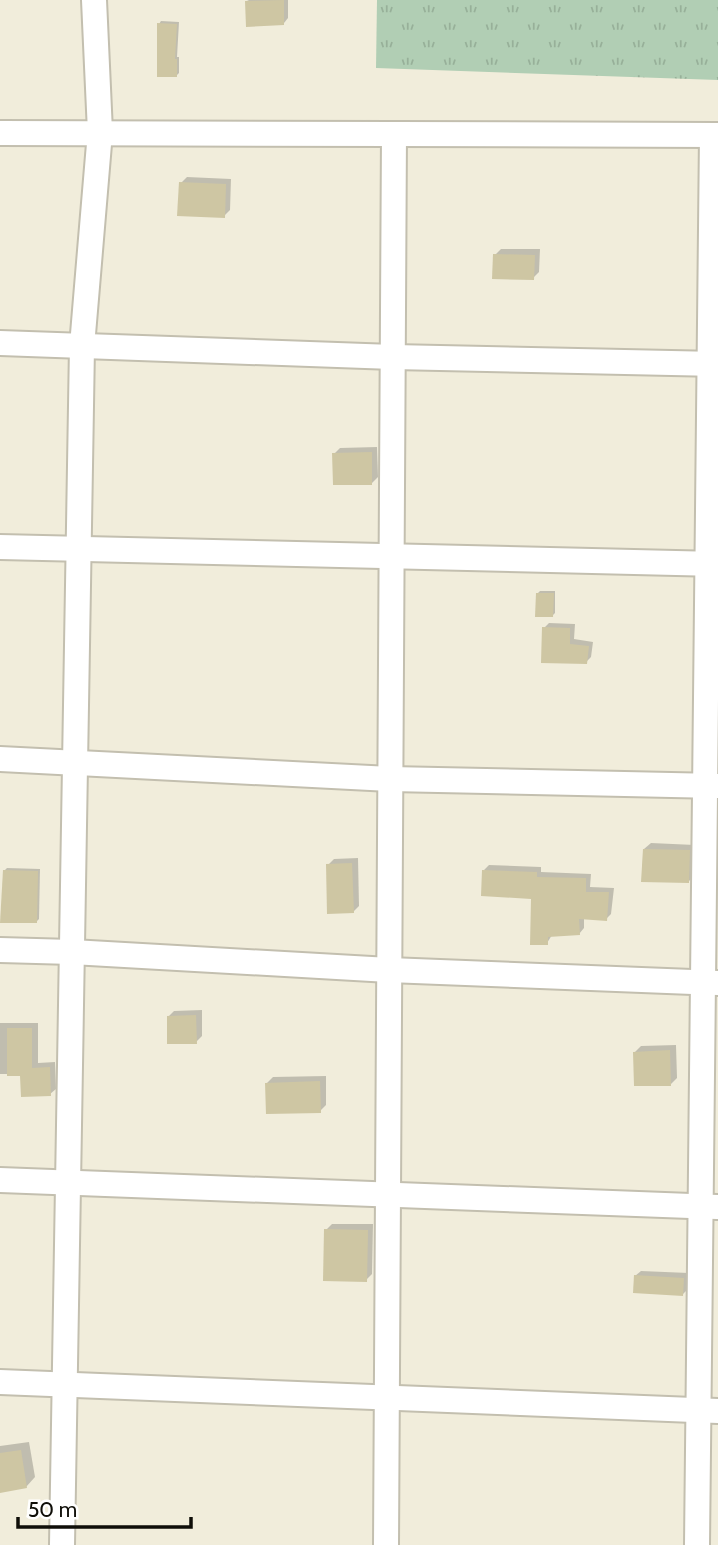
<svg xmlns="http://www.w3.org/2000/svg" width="718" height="1545" viewBox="0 0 718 1545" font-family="Cabin,sans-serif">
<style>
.grass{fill:url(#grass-tufts)}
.shadow{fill:#0003}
.building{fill:#cec6a3}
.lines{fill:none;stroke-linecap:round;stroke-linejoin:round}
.minor-casing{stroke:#c3bfaf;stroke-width:28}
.minor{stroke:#fff;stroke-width:24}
</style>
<defs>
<pattern id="grass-tufts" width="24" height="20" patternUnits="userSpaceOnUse" patternTransform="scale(1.75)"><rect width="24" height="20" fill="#b1ceb4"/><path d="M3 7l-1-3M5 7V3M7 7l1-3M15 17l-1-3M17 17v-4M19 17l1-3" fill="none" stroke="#97b099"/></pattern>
</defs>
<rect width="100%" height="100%" fill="#f1eddb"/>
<!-- grass -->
<path class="grass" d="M377 0H718V80L376 68Z"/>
<!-- shadow -->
<g class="shadow">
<path d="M249 0H288V18L284 23 247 1Z"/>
<path d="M161 21 179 22 177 57H179V73L177 75 159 24Z"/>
<path d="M187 177 231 179 230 210 224 216 181 183Z"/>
<path d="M501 249H540L539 272 533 278 495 255Z"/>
<path d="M377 447 378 477 372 483 334 454 340 448Z"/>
<path d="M540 591H555V613L552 616 537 594Z"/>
<path d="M549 623 575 624 574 639 593 642 591 657 586 662 544 628Z"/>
<path d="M651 843 695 845 694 876 688 882 644 849Z"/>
<path d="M358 858 359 906 353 912 328 865 334 859Z"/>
<path d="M489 865 541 867V872L591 874 590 887 614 888 611 914 606 919 584 918V928L579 934 552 935 547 943 533 897 484 870Z"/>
<path d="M7 868 40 869 39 919 37 921 4 871Z"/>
<path d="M202 1010V1036L196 1042 168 1017 174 1011Z"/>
<path d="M0 1023H38V1063L55 1062 56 1089 50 1094 22 1074H0Z"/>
<path d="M676 1045 677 1078 671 1084 635 1052 641 1046Z"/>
<path d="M326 1076V1105L320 1111 267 1083 273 1077Z"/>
<path d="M332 1224H373L372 1274 366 1280 326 1230Z"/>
<path d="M641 1271 689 1273 688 1289 683 1294 635 1276Z"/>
<path d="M29 1442 35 1477 26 1487 0 1491V1446Z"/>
</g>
<!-- building -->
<g class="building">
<path d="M284 0V25L246 27 245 1Z"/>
<path d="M157 23 177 24 175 59H177V77H157Z"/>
<path d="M179 182 226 184 225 218 177 216Z"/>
<path d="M493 254 535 255 534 280 492 279Z"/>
<path d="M372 452V485H333L332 453Z"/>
<path d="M536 593H554L553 617H535Z"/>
<path d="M542 627 570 628V644L589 646 587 664 541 663Z"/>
<path d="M643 849 690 850 689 883 641 882Z"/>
<path d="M352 863 354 913 327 914 326 864Z"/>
<path d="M3 870 38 871 37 923H0Z"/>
<path d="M482 870 537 872V877L586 878V892H609L607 921 579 919 580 935 548 937V945H530L531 899 481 896Z"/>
<path d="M196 1015 197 1044H167V1016Z"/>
<path d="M7 1028H32V1068L50 1067 51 1096 21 1097 20 1076H7Z"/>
<path d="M670 1050 671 1086H634L633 1052Z"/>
<path d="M320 1081 321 1113 266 1114 265 1083Z"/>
<path d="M324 1229 368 1230 367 1282 323 1281Z"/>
<path d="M634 1275 684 1278 683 1296 633 1293Z"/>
<path d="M21 1450 27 1488 0 1493V1453Z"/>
</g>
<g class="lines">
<defs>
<g id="minor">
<path d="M0 133 394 134 386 1545"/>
<path d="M394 134 718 135"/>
<path d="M0 343 393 357 718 364"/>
<path d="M0 547 718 564"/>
<path d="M0 759 390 779 718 786"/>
<path d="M0 950 72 952 389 970 718 983"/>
<path d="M0 1180 717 1207"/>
<path d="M0 1382 718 1411"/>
<path d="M62 1545 82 346 100 132 94 0"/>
<path d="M697 1545 712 135"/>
</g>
</defs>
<!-- minor casing -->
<use href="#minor" class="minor-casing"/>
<!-- minor -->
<use href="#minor" class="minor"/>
</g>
<!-- scale -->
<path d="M18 1517v10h173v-10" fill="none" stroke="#0f0e08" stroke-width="3.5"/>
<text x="28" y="1517" font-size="21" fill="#0f0e08" stroke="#ffffff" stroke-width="5" paint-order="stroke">50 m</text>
</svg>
